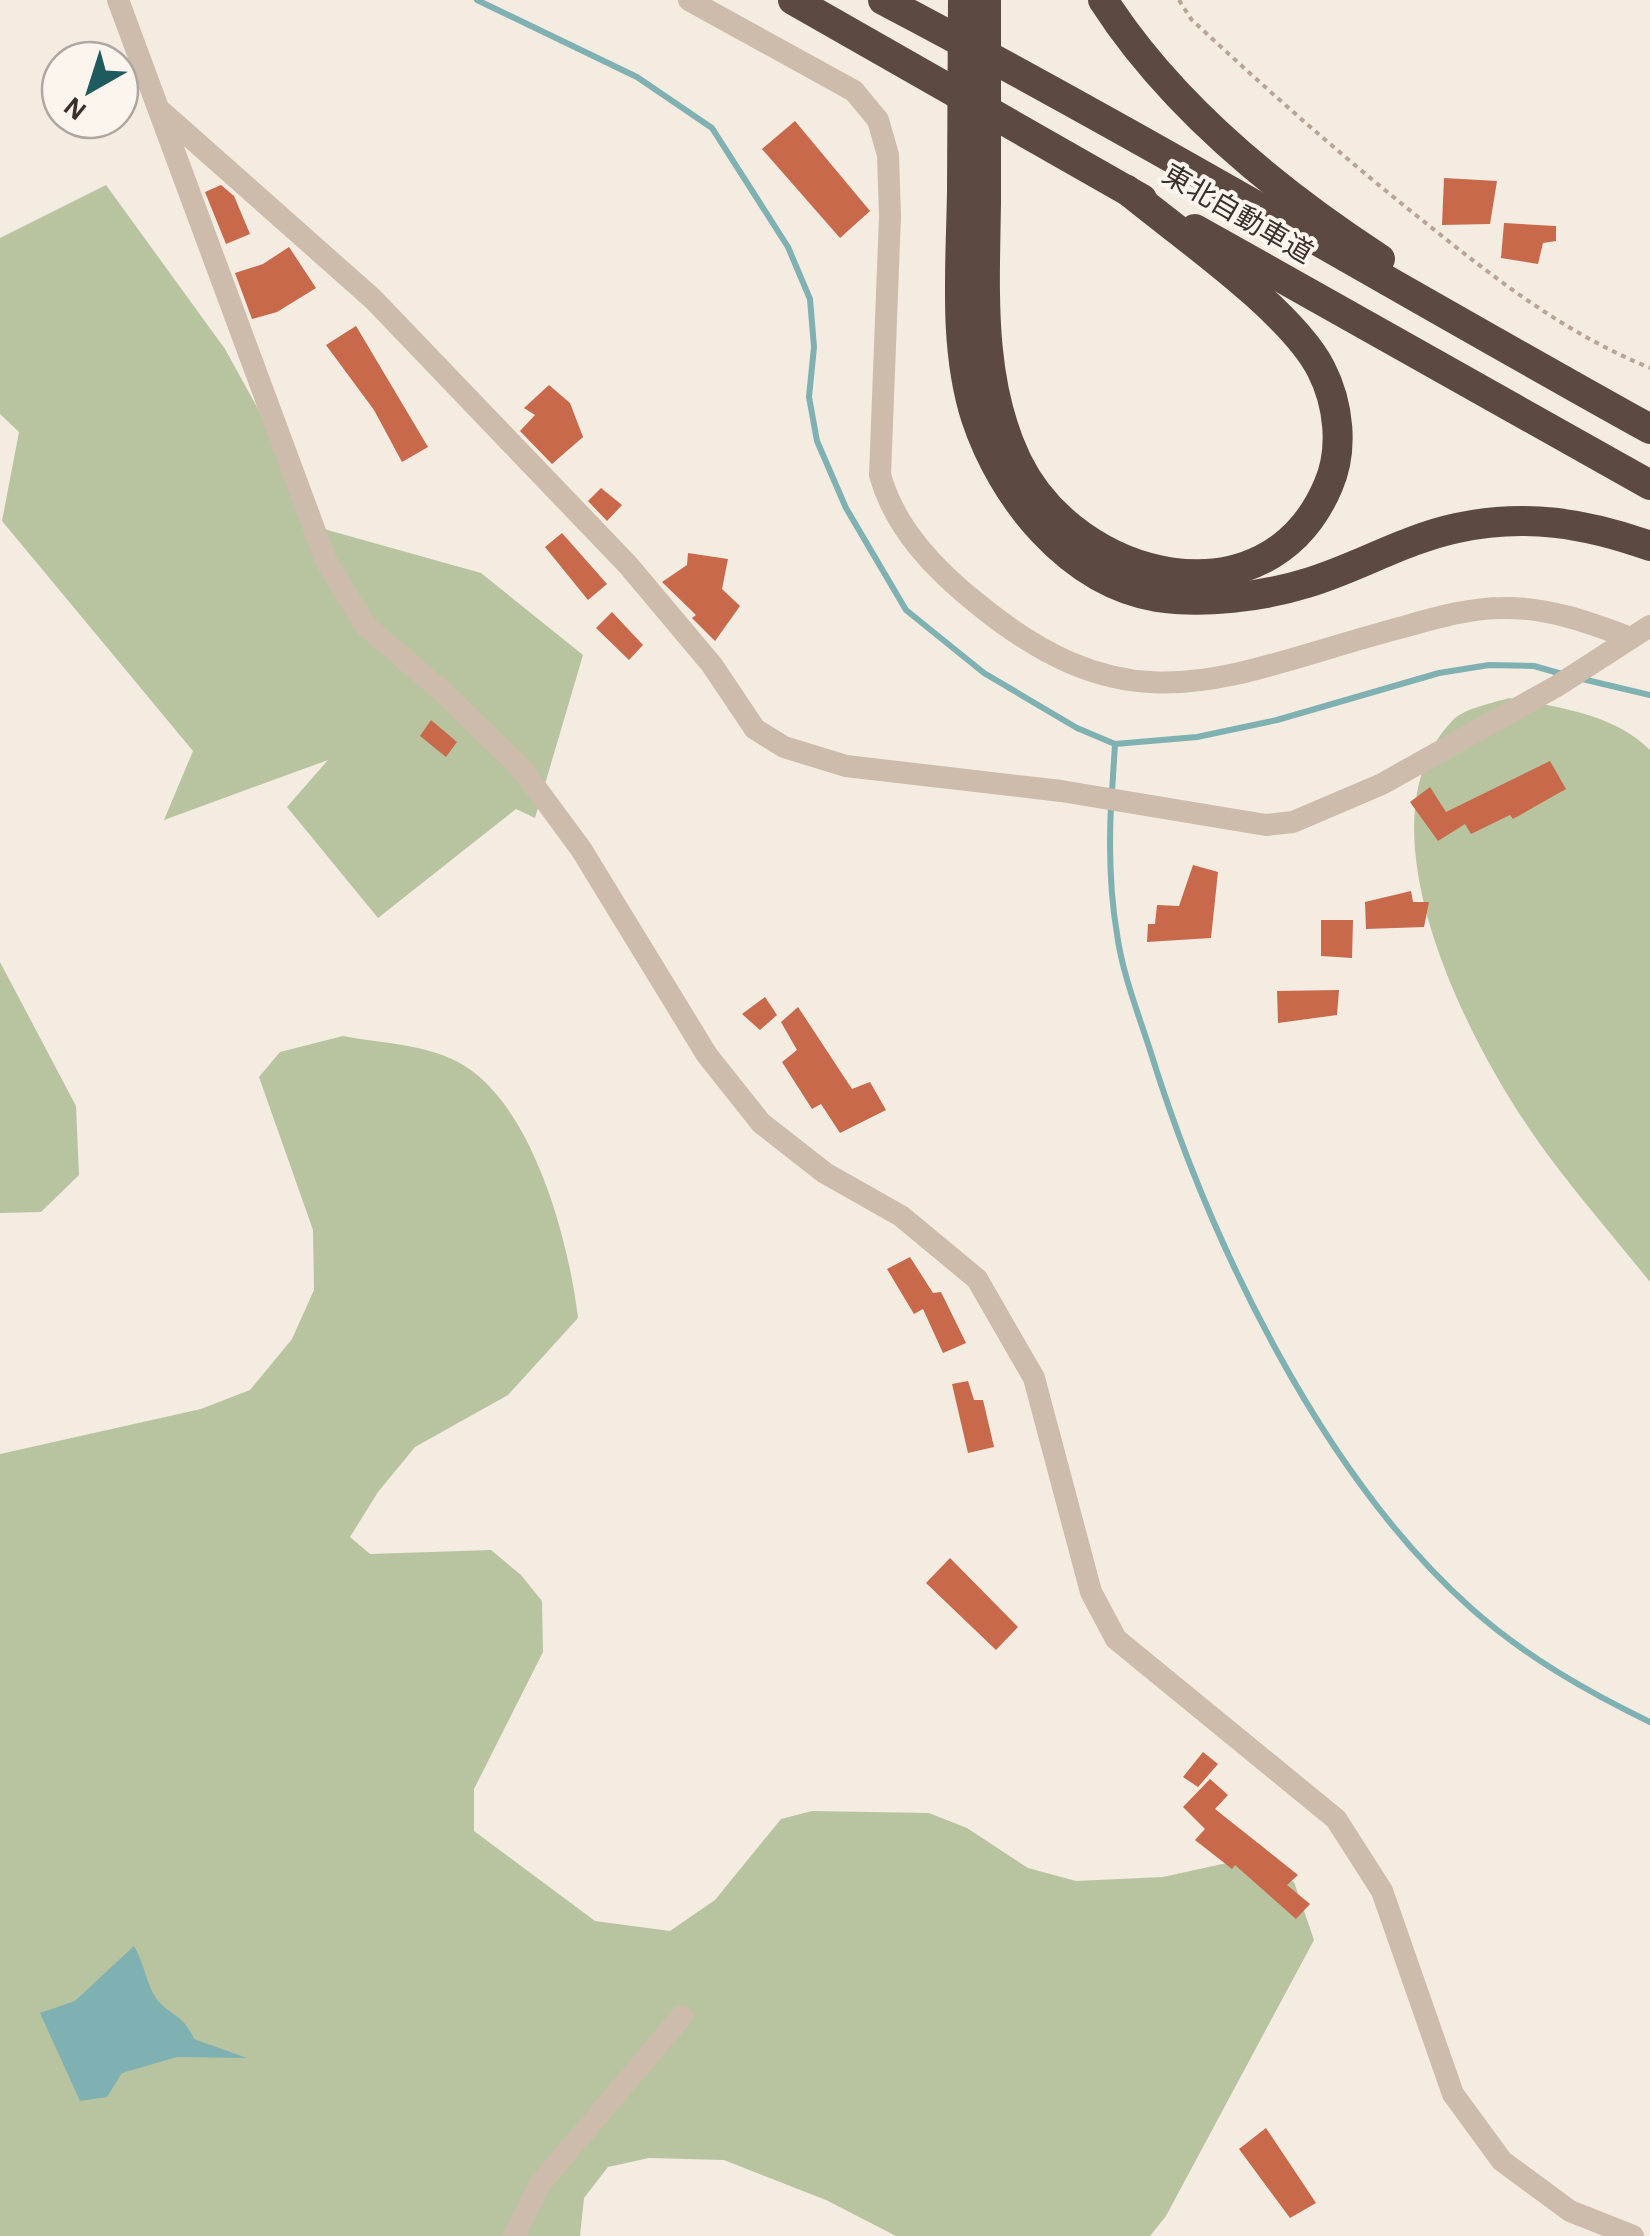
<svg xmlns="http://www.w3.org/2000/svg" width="1650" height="2236" viewBox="0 0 1650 2236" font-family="'Alegreya Sans','Noto Sans JP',sans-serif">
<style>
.green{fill:#b8c4a0}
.water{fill:#7fb0b2}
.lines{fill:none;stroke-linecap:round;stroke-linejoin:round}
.stream{stroke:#7fb0b2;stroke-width:6}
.building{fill:#c8694b}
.path{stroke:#b9a596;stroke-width:4;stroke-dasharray:5 5;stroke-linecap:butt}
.street{stroke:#cdbbac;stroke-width:22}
.highway{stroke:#5c4a42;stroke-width:30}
.highway-bridge{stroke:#5c4a42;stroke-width:30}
.labels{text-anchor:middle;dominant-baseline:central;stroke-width:8;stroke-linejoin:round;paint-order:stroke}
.street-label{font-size:28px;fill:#3b302b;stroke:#fbf5ee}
</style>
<rect width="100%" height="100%" fill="#f4ebe1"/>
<!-- green -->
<g class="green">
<path d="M106 185 225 349 324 529 481 573 583 655 535 818 516 809 378 918 287 807 328 760 164 820 193 751 2 521 19 432 0 414V238Z"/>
<path d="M1509 698C1559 708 1612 713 1650 750V1282C1615 1238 1578 1196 1545 1151 1474 1055 1351 825 1453 720 1465 708 1493 703 1509 698Z"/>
<path d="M0 962 76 1106 79 1175 41 1212 0 1213Z"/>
<path d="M343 1036C379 1043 423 1044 456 1061 532 1099 569 1241 578 1318L508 1395 415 1447 378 1492 350 1537 370 1554 491 1550 521 1575 542 1601 543 1652 474 1789V1831L595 1921 670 1931 715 1900 781 1819 812 1811 929 1813 967 1828 1028 1868 1076 1881 1163 1877 1245 1859 1294 1882 1314 1940 1166 2216 1150 2236H896L826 2200 724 2160 649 2158 608 2167 584 2198 580 2236H0V1454L201 1409 250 1390 292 1339 314 1290 313 1230 259 1077 280 1052Z"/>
</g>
<!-- water -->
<path class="water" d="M134 1946C144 1962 146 1984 156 1998 169 2016 182 2012 194 2039L247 2058 177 2057 122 2073 107 2097 80 2101 40 2013 75 2001Z"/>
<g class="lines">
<!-- stream -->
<g class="stream">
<path d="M477 0 637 77 712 128 788 247 810 299 814 347 809 397 817 441 846 508 906 610 984 673 1077 728 1115 744 1197 737 1277 720 1439 673 1489 665 1534 666 1562 674"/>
<path d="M1578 678 1650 695"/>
<path d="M1112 792 1115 744"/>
<path d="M1111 805C1109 846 1110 893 1117 934 1122 972 1138 1013 1150 1050 1209 1240 1321 1475 1472 1609 1525 1656 1586 1691 1650 1722"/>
</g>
</g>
<!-- building -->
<g class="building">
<path d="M795 121 870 211 840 238 762 149Z"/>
<path d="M1444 178 1497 181 1490 224 1442 225Z"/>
<path d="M221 185 234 196 250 234 226 244 205 192Z"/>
<path d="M1504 223 1556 226V241L1543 243 1538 264 1501 258Z"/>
<path d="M289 247 316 288 277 312 252 319 235 273 263 264Z"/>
<path d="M356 326 428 447 402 462 374 410 326 345Z"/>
<path d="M549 385 570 403 583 437 552 464 520 431 535 415 524 408Z"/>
<path d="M601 488 622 505 607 521 588 501Z"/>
<path d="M562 533 607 584 588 600 545 547Z"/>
<path d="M688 553 728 559 722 589 740 606 715 641 692 618 696 615 662 582 687 565Z"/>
<path d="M612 612 643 645 629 660 596 628Z"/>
<path d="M431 720 457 742 446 757 420 736Z"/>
<path d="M1550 761 1566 789 1513 819 1510 815 1471 834 1465 824 1438 841 1410 802 1430 787 1446 812Z"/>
<path d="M1193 865 1218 872 1211 938 1147 942 1148 924H1155L1157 905 1179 906Z"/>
<path d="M1411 891 1413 902H1429L1424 927 1366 929 1365 902Z"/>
<path d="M1321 920H1353L1352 958 1321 956Z"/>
<path d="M1339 990 1337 1015 1278 1023 1277 991Z"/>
<path d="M765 997 777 1015 760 1030 742 1014Z"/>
<path d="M798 1007 852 1089 870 1082 886 1110 840 1133 821 1104 812 1109 782 1062 797 1050 781 1022Z"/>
<path d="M910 1257 933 1293 941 1292 966 1343 943 1353 923 1309 914 1314 887 1269Z"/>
<path d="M968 1381 974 1400H983L994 1447 968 1453 952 1384Z"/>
<path d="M950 1558 1018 1627 996 1650 926 1583Z"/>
<path d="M1203 1752 1218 1764 1198 1787 1183 1777Z"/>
<path d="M1210 1779 1228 1795 1215 1809 1298 1875 1287 1885 1310 1904 1296 1919 1235 1865 1232 1869 1195 1840 1205 1829 1183 1807Z"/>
<path d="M1266 2128 1316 2203 1290 2218 1239 2149Z"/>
</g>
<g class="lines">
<!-- path -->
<path class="path" d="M1179 0 1191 19C1268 91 1345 159 1427 224 1498 281 1565 333 1650 368"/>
<!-- street -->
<g class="street">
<path d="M118 0 326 561 366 626 443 692 522 769 581 849 707 1055 761 1123 825 1173 901 1216 977 1279 1034 1378 1091 1592 1116 1639 1336 1819 1382 1891 1453 2094 1502 2161 1570 2211 1633 2236"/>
<path d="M689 0 854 91 878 120 888 155 890 216 880 475C895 529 936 571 979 605 1134 731 1223 676 1392 630 1429 620 1465 608 1503 608 1547 607 1588 622 1628 637"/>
<path d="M162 112 373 299 628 565 712 665 755 729 784 747 846 766 1061 791 1266 825 1293 822 1382 784 1557 686 1650 626"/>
<path d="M514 2236 540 2184 682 2016"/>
</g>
<!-- highway -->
<g class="highway">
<path d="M793 0 1142 199"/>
<path d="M883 0C1142 136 1394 287 1650 429"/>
<path d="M1103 0C1171 106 1276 191 1380 259"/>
<path d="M962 191C961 265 953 346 976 418 1002 497 1069 582 1157 597 1203 604 1262 597 1307 583 1357 568 1405 539 1457 528 1524 513 1586 523 1650 546"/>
<path d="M986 201C985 288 978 380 1017 461 1076 582 1267 629 1328 486 1344 450 1339 404 1321 369 1291 310 1180 234 1127 190"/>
<path d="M1195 229 1650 485"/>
</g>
<!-- highway-bridge -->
<g class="highway-bridge">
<path d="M962 191 963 0"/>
<path d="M986 201V0"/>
</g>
</g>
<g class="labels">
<!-- street labels -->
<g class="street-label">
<text transform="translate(1237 215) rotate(30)">東北自動車道</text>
</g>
</g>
<!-- north arrow -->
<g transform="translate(90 90) rotate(219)"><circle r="48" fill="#fbf5ee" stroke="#aea6a0" stroke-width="2.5"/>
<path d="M0-8L18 38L0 25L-18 38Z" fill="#1f5a5e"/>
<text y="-15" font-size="28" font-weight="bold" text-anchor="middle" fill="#3b302b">N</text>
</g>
</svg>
